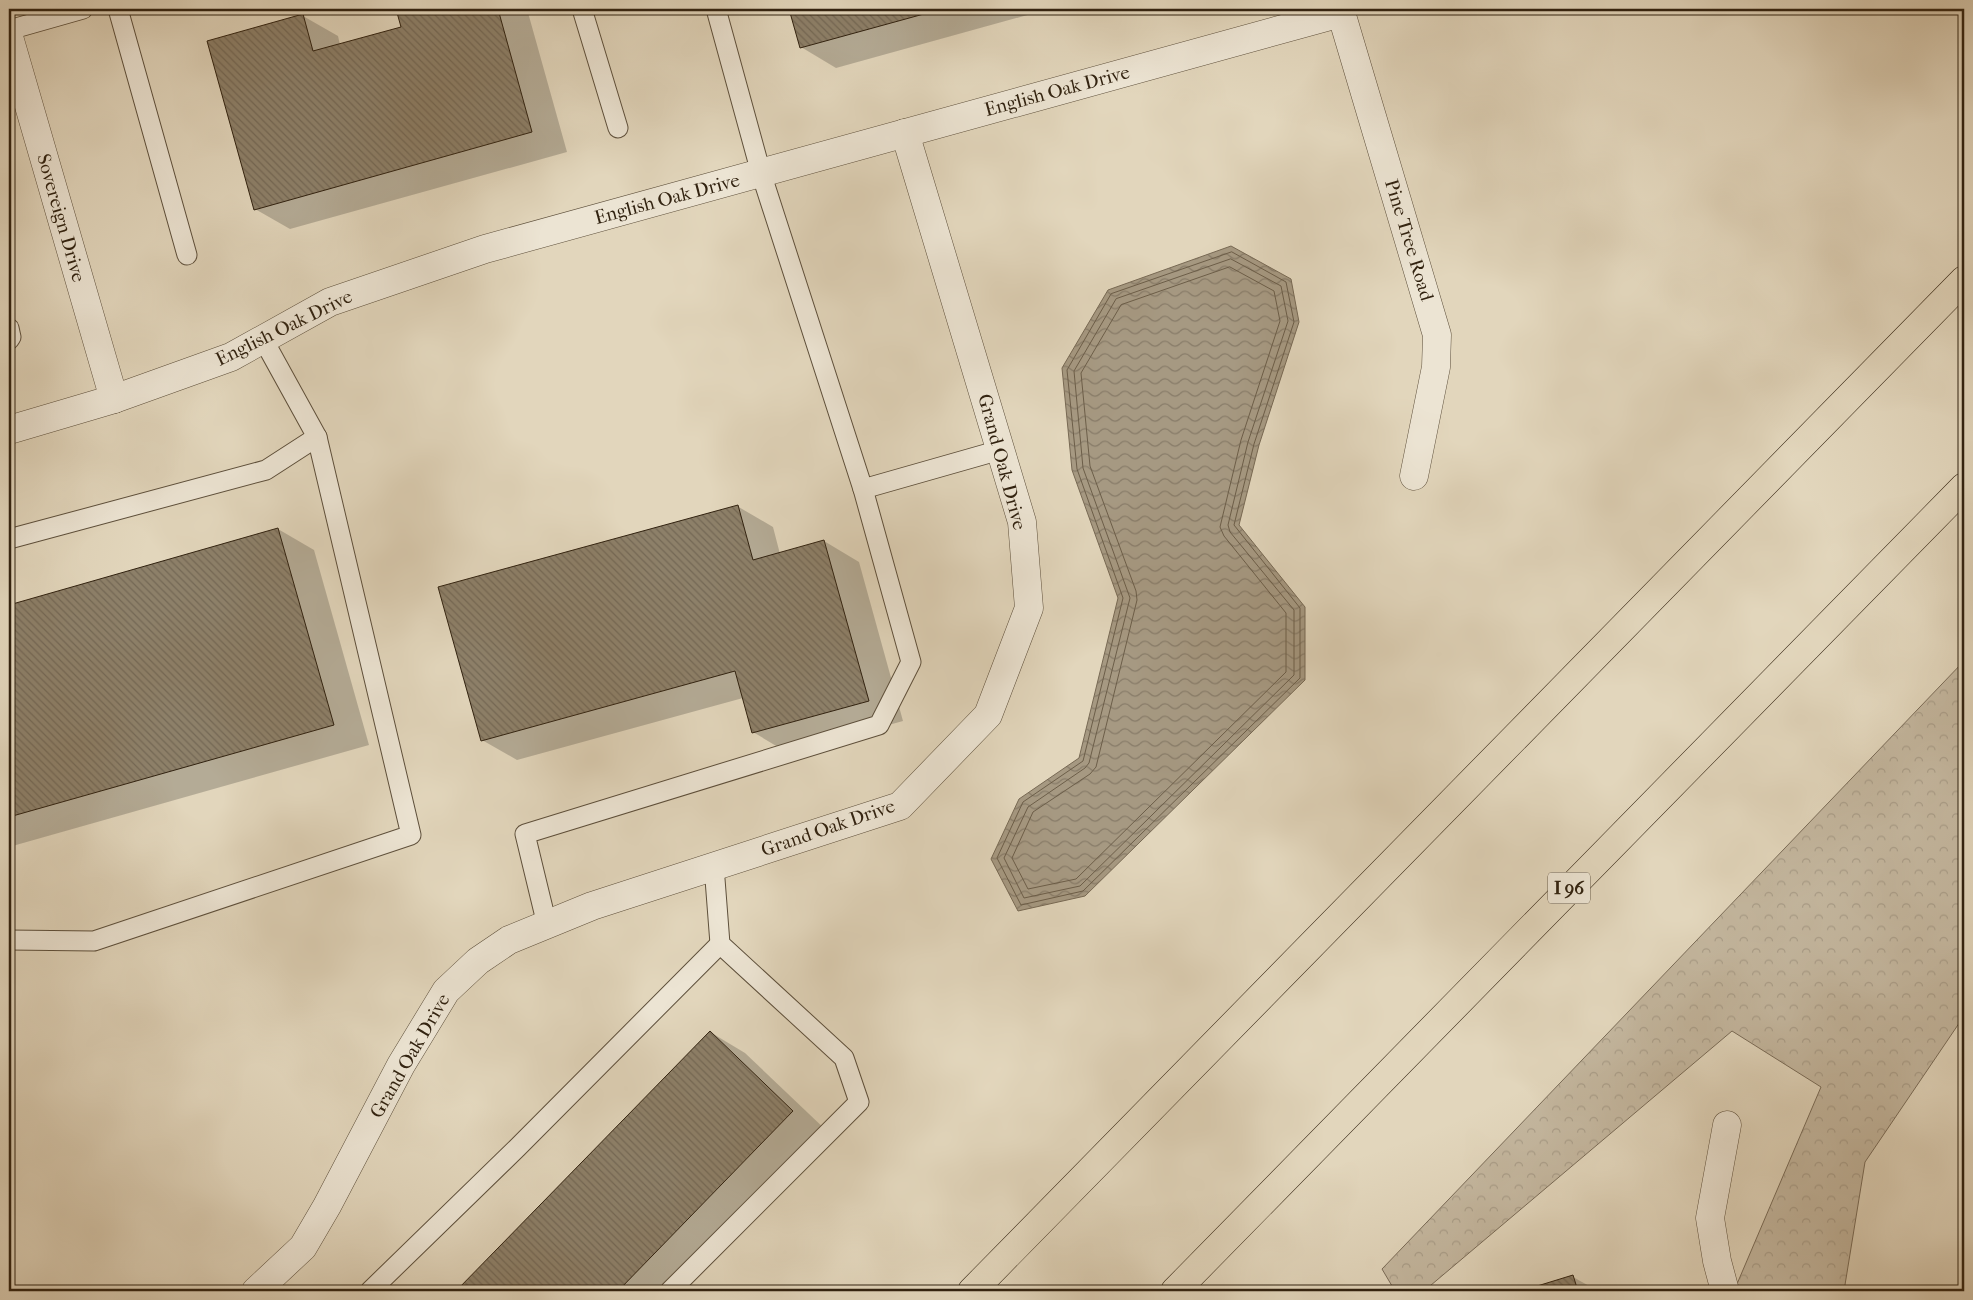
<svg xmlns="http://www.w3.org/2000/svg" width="1973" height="1300" viewBox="0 0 1973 1300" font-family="'IM FELL French Canon',serif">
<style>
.forest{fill:url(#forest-crowns);stroke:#7a6c58}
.water{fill:url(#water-waves);stroke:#776954}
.shadow{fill:#0003}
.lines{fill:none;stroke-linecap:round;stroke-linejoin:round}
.shore{stroke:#6c5e49;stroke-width:1}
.building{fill:url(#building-back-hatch);stroke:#312210}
.service-casing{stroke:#5d4f3b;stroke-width:21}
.minor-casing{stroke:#5d4f3b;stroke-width:29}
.motorway-casing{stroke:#312210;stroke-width:29}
.service{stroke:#ece4d3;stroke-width:19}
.minor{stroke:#ece4d3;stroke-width:28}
.motorway{stroke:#e2d6bc;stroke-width:28}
.labels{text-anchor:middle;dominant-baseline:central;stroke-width:4.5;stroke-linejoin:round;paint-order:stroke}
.shield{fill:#ece4d3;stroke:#695c4a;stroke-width:1}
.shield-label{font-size:18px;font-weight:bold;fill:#312210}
.street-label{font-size:19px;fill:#312210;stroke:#ece4d3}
</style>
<defs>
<pattern id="forest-crowns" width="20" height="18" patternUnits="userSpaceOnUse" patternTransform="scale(1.25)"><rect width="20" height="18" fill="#c4b79f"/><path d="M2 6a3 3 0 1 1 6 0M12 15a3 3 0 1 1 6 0" fill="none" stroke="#a99d88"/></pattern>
<pattern id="water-waves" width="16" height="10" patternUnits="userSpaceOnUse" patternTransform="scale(1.25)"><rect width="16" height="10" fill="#a69982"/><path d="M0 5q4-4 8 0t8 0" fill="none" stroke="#887c69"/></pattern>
<pattern id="building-back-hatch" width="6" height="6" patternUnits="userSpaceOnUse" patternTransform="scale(1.25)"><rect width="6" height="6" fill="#8d8069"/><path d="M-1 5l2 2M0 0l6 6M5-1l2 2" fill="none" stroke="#746855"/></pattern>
</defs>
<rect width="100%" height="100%" fill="#e2d6bc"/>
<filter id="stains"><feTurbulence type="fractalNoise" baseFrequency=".004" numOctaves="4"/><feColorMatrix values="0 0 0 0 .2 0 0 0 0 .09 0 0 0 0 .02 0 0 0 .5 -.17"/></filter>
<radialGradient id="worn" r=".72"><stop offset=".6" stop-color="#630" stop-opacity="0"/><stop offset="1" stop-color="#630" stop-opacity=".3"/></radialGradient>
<!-- forest -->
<path class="forest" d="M1964 661V1016L1865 1162 1844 1291H1734L1821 1087 1732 1031 1424 1291H1395L1382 1269Z"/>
<!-- water -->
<path class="water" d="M1231 246 1291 279 1299 322 1259 445 1239 525 1305 607V680L1085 896 1018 911 991 859 1019 799 1079 758 1118 598 1072 470 1062 368 1108 290Z"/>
<!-- shadow -->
<g class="shadow">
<path d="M398 9H527L567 152 290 229 255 209 303 16 338 36 340 45 403 28Z"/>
<path d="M790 9H1049L836 68 801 47Z"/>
<path d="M737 506 773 527 780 554 824 541 859 562 903 721 788 753 753 732 743 698 517 760 482 740Z"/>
<path d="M278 529 314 550 369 745 9 847V606Z"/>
<path d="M710 1032 745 1053 828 1132 673 1291H458Z"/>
<path d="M1573 1277 1591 1287 1592 1291H1525Z"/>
</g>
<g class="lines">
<!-- shore -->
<g class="shore">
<path d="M1232 252 1286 282 1294 322 1254 444 1234 525 1300 608V678L1083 891 1021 905 997 858 1023 802 1083 761 1123 598 1077 469 1067 370 1111 294Z"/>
<path d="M1231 259 1281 286 1288 321 1248 442 1228 525 1230 532 1294 610V675L1080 886 1024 898 1004 858 1028 807 1085 768 1089 763 1130 598 1083 468 1074 371 1116 299Z"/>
<path d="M1230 267 1274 291 1280 321 1241 440 1220 527 1224 536 1286 613V672L1076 879 1028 889 1012 858 1033 812 1090 774 1096 767 1137 600 1136 591 1090 466 1081 373 1121 305Z"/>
</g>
</g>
<!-- building -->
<g class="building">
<path d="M396 9H498L532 132 254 210 207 41 303 14 313 51 401 27Z"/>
<path d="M789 9H942L800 48Z"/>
<path d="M738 505 753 560 824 540 869 701 752 733 735 671 481 741 438 587Z"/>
<path d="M278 528 334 725 9 817V605Z"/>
<path d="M710 1031 793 1111 618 1291H456Z"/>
<path d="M1573 1275 1578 1291H1521Z"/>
</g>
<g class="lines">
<defs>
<g id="service">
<path d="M118 9 187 255"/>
<path d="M582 9 618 128"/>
<path d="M716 9 761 173 863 489 1000 450"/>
<path d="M9 30 83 9"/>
<path d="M9 328 11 337 9 340"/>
<path d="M9 539 266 470 317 437"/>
<path d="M547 925 525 834 879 725 911 662 863 489"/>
<path d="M9 940 94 941 411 835 317 437 263 339"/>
<path d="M370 1291 517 1148 720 944"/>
<path d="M670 1291 859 1102 844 1058 720 944 714 866"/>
</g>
<g id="minor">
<path d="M1340 9 1437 335 1436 367 1414 476"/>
<path d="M9 37 114 399"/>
<path d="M9 430 114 399 231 357 330 302 485 249 1341 13"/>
<path d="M256 1291 303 1247 327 1206 401 1065 446 991 478 961 509 940 592 906 900 806 988 715 1029 608 1022 522 905 133"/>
<path d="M1725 1291 1717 1261 1710 1218 1727 1125"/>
</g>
<g id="motorway">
<path d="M972 1291 1964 280"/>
<path d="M1175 1291 1964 487"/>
</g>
</defs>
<!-- service casing -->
<use href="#service" class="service-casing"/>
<!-- minor casing -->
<use href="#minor" class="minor-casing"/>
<!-- motorway casing -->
<use href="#motorway" class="motorway-casing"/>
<!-- service -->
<use href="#service" class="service"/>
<!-- minor -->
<use href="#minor" class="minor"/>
<!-- motorway -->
<use href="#motorway" class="motorway"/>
</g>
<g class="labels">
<!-- shield labels -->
<rect class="shield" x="1548" y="872.5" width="42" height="31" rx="4"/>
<g class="shield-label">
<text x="1569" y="888">I 96</text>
</g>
<!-- street labels -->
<g class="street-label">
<text transform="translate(1057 91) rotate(-15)">English Oak Drive</text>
<text transform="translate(667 199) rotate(-15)">English Oak Drive</text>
<text transform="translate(61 218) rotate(74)">Sovereign Drive</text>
<text transform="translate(1409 240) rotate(73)">Pine Tree Road</text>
<text transform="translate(284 328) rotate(-26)">English Oak Drive</text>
<text transform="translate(1002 462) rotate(75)">Grand Oak Drive</text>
<text transform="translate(828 828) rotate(-19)">Grand Oak Drive</text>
<text transform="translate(410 1056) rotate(-60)">Grand Oak Drive</text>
</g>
</g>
<!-- margin -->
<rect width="1973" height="1300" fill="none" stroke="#e2d6bc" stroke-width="30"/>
<rect x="10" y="10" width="1953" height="1280" fill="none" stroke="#312210" stroke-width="2.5"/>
<rect x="15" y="15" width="1943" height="1270" fill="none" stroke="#312210"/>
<rect width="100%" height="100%" filter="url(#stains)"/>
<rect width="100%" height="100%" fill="url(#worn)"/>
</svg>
